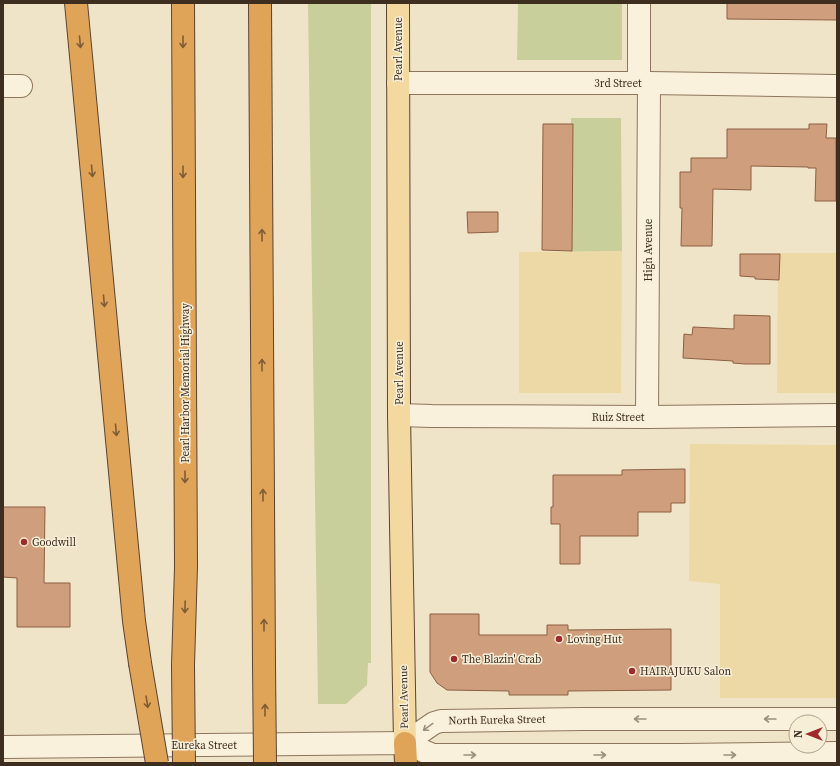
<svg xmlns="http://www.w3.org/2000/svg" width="840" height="766" viewBox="0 0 840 766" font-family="'Source Serif 4',serif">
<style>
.green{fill:#c9cf9b}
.sand{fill:#ecd9a5}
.building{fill:#cf9f7d;stroke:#8d5f41}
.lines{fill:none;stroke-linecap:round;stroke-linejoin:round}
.minor-casing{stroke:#8d765c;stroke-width:24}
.major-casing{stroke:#5b4430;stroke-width:24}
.highway-casing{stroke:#5b4430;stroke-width:24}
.minor{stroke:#faf1dc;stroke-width:22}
.major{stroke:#f3d9a0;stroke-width:22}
.highway{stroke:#e0a458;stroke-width:22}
.highway-bridge-casing{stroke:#5b4430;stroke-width:24;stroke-linecap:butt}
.highway-bridge{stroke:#e0a458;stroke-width:22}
.oneway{stroke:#7e5d36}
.oneway2{stroke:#9c907e}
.poi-dot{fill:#9e2a2b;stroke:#f7eed8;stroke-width:1.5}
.labels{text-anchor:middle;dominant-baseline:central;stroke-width:3;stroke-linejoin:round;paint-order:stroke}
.street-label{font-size:11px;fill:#3d2e20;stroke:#f7eed8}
.poi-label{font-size:11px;fill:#3d2e20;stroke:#f7eed8;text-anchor:start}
</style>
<rect width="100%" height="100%" fill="#f0e4c8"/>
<!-- green -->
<g class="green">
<path d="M308 3H371V663H368L367 685 346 704H318Z"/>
<path d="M518 3H622V60H517Z"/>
<path d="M571 118H621L622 251 571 252Z"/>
</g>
<!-- sand -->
<g class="sand">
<path d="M622 251 621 393H519V252Z"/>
<path d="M778 253H837V393H777Z"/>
<path d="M690 444 837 445V698H720V584L689 581Z"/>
</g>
<!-- building -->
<g class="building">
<path d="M727 3H837V20L727 19Z"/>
<path d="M543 124H573L572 251 542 250Z"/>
<path d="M809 124H827L826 138H836V201H815L816 168H808V167L751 166V190L713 189 712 246H681L682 208H680V172H691V158H727V129H809Z"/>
<path d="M467 212H498V232L468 233Z"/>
<path d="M740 254H780L779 280 755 279V277L740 276Z"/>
<path d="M734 315 770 316V364H745L733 363V361L683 358 684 334 692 335 693 327 734 329Z"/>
<path d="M685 469V503H671V512H638V536H580V564H560V524H551V507H553V475H622V470Z"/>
<path d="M3 507H45L44 583H70V627H17V578L3 577Z"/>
<path d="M430 614H479V635H547V625H568V630L671 629V690L568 691V695H509V691L447 690 437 683 430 672Z"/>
</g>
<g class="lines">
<defs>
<g id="minor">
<path d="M639 3V83"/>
<path d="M398 83H649L837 86"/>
<path d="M3 86H21"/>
<path d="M399 415 432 416 647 417 837 415"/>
<path d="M647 417 649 83"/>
<path d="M405 743 434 723 441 721 584 719H837"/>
<path d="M3 747 405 743 433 755H681L837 753"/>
</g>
<path id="major" d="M398 3 399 415 405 743"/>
<g id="highway">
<path d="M76 3 134 621 140 663"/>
<path d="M183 3 186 567 183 665"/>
<path d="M260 3 264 664"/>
<path d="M405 743 406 763"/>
</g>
</defs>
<!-- minor casing -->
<use href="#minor" class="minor-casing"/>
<!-- major casing -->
<use href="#major" class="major-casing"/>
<!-- highway casing -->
<use href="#highway" class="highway-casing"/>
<!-- minor -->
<use href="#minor" class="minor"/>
<!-- major -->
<use href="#major" class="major"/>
<!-- highway -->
<use href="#highway" class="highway"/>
<defs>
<g id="highway-bridge">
<path d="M140 663 157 763"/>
<path d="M264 664 265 763"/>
<path d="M183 665 184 763"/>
</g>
</defs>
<!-- highway-bridge casing -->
<use href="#highway-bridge" class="highway-bridge-casing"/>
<!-- highway-bridge -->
<use href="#highway-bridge" class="highway-bridge"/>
</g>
<!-- one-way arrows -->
<defs><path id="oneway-shaft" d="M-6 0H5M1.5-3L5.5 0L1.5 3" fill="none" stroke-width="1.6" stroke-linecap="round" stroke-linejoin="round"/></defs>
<g class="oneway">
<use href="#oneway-shaft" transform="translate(80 42) rotate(85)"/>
<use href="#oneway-shaft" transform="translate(183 42) rotate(90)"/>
<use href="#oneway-shaft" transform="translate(92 171) rotate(85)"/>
<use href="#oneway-shaft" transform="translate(183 172) rotate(90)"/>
<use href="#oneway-shaft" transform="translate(262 235) rotate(-90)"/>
<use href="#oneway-shaft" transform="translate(104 301) rotate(85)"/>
<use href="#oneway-shaft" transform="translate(262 365) rotate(-90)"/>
<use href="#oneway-shaft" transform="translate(116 430) rotate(85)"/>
<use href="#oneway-shaft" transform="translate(185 477) rotate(90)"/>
<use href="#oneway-shaft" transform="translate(263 495) rotate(-90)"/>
<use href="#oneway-shaft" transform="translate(185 607) rotate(92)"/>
<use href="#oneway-shaft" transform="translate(264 625) rotate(-90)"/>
<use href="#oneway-shaft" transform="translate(147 702) rotate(81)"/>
<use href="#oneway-shaft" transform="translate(265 710) rotate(-90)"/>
</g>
<g class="oneway2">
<use href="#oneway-shaft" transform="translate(640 719) rotate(-180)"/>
<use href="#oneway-shaft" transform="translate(770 719) rotate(180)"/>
<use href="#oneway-shaft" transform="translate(428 727) rotate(144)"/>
<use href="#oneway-shaft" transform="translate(470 755)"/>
<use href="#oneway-shaft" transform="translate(600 755)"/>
<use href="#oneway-shaft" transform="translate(730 755)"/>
</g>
<!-- markers -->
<g class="poi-dot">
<circle cx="24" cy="542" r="4"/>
<circle cx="559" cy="639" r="4"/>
<circle cx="454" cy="659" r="4"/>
<circle cx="632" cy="671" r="4"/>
</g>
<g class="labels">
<!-- street labels -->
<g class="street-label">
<text transform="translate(398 49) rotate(-90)">Pearl Avenue</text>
<text x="618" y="83">3rd Street</text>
<text transform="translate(648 250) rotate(-90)">High Avenue</text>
<text transform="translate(399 373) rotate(-90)">Pearl Avenue</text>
<text transform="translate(185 383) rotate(-90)">Pearl Harbor Memorial Highway</text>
<text x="618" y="417">Ruiz Street</text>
<text transform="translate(404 697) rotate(-91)">Pearl Avenue</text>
<text transform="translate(497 720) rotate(-1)">North Eureka Street</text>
<text x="204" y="745">Eureka Street</text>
</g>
<!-- poi labels -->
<g class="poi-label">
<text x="32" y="542">Goodwill</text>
<text x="567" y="639">Loving Hut</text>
<text x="462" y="659">The Blazin' Crab</text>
<text x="640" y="671">HAIRAJUKU Salon</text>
</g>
</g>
<!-- border -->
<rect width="840" height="766" fill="none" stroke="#3d2e20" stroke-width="8"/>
<!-- north arrow -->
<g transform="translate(808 734) rotate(270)"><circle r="19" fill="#f7eed8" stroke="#ada18e"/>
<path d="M0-3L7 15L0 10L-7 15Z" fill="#9e2a2b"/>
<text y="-6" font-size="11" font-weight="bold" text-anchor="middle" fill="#3d2e20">N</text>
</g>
</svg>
